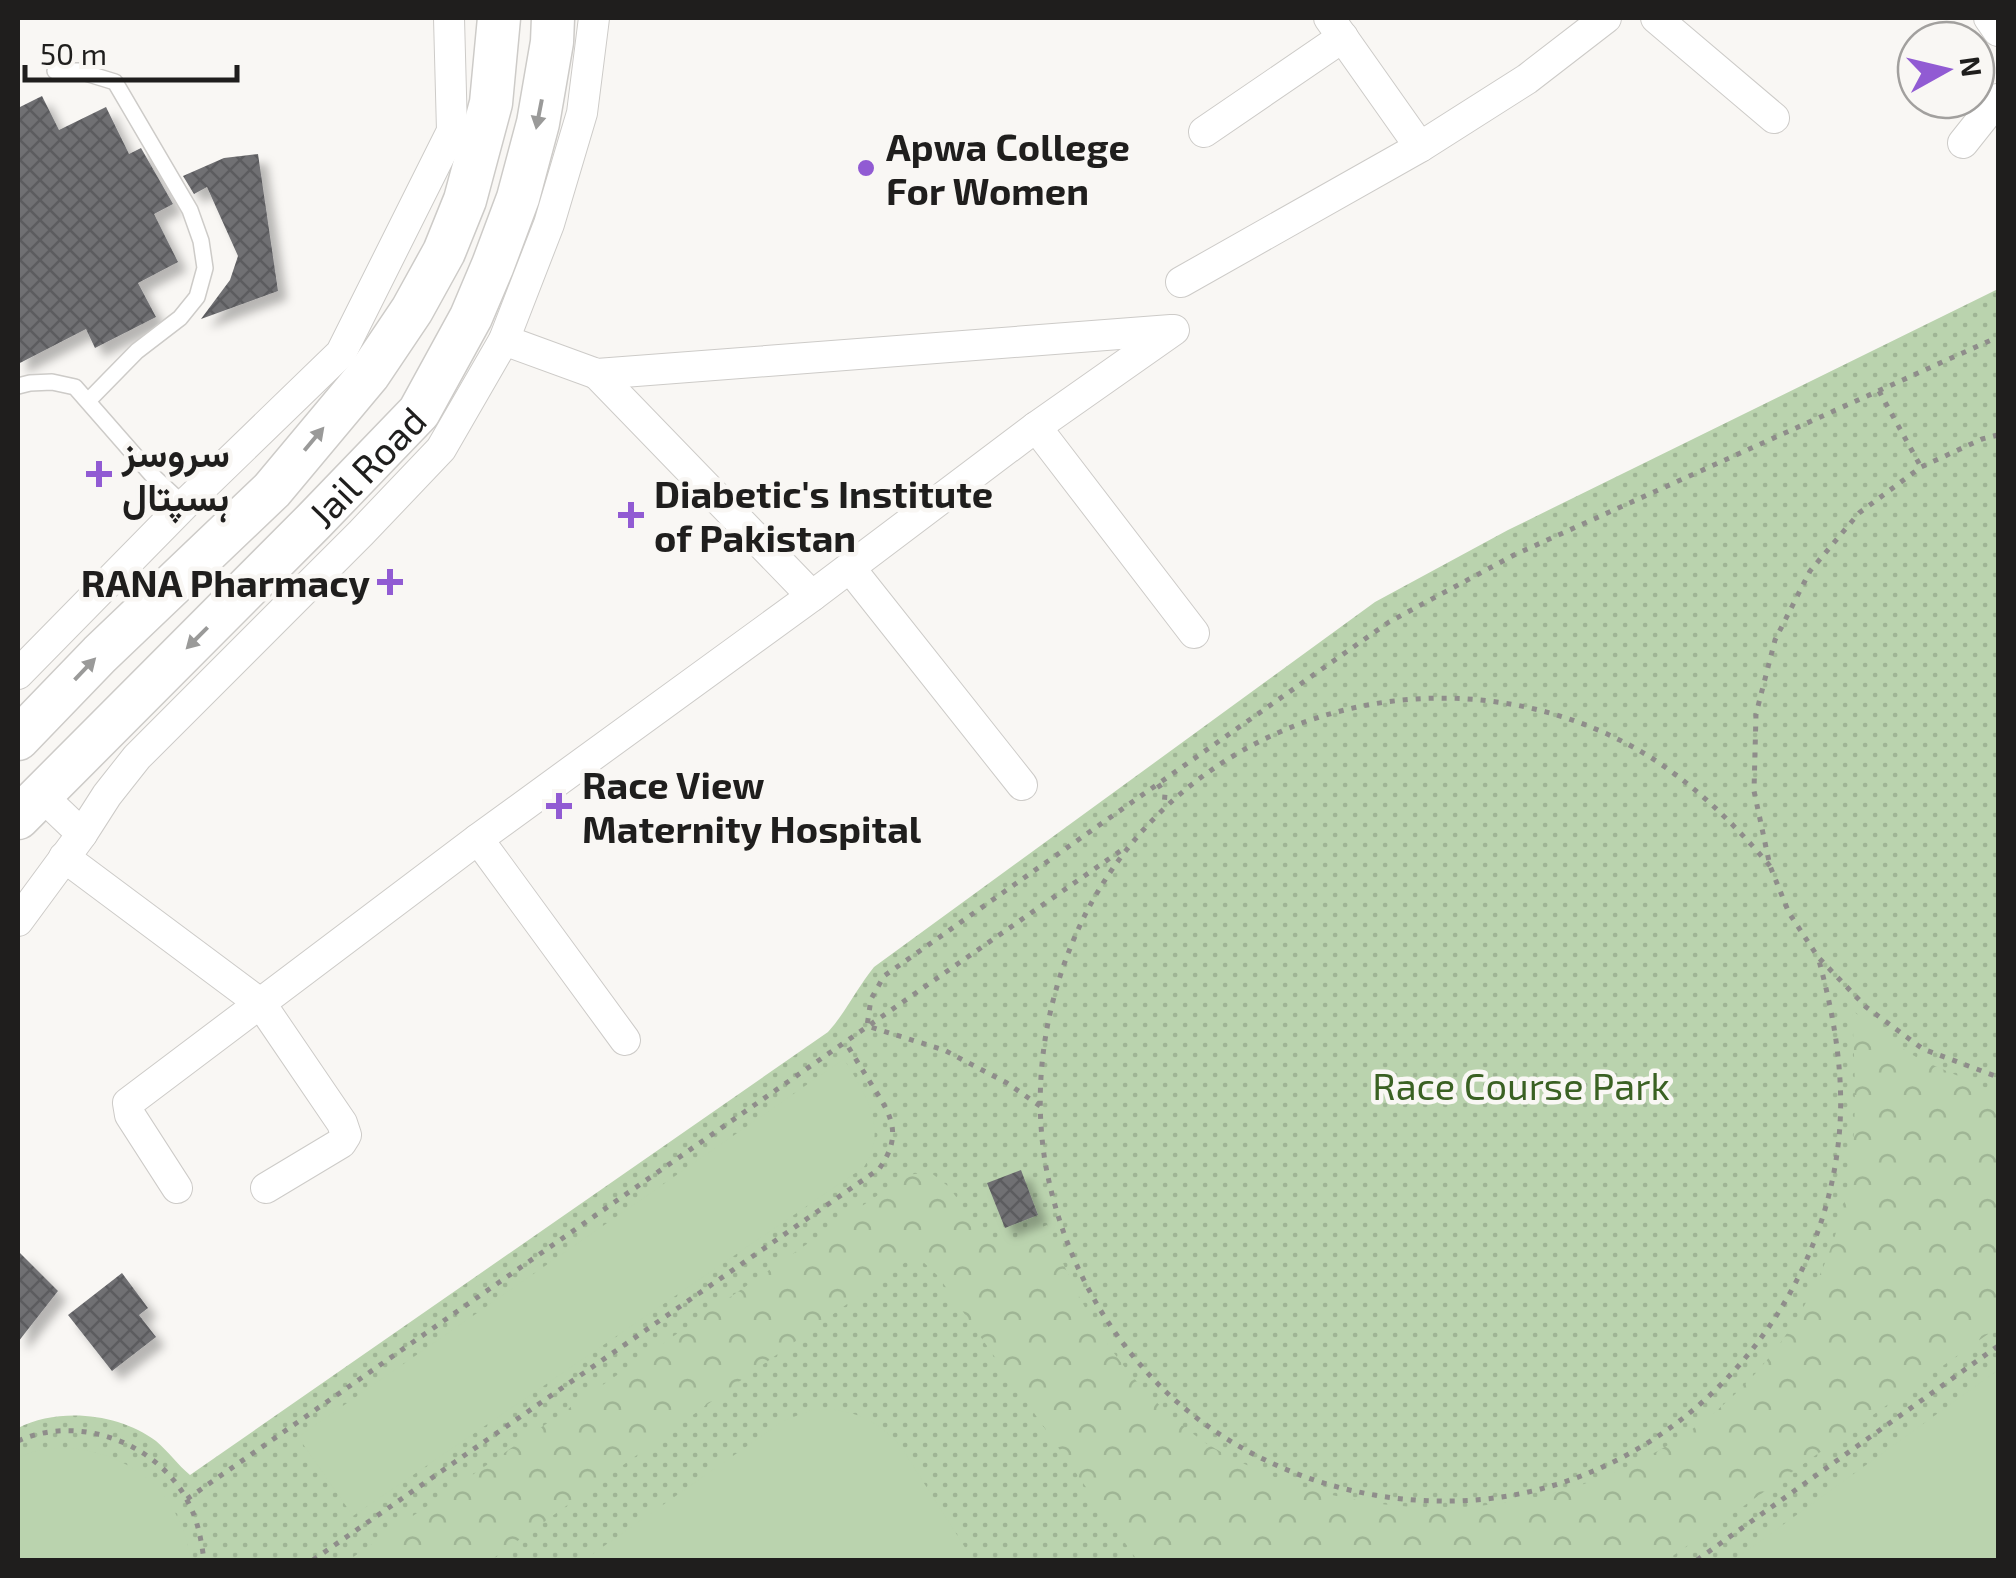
<svg xmlns="http://www.w3.org/2000/svg" width="2016" height="1578" viewBox="0 0 2016 1578" font-family="'Exo 2',Vazirmatn,sans-serif">
<style>
.grass{fill:url(#grass-dots)}
.forest{fill:url(#forest-crowns)}
.garden{fill:#bad3ae}
.building{fill:url(#building-cross-hatch);filter:url(#shadow)}
.lines{fill:none;stroke-linecap:round;stroke-linejoin:round}
.lane-casing{stroke:#cdcbc8;stroke-width:18}
.street-casing{stroke:#cdcbc8;stroke-width:32}
.secondary-casing{stroke:#cdcbc8;stroke-width:45}
.path{stroke:#8f8d8b;stroke-width:5;stroke-dasharray:5 8;stroke-linecap:butt}
.lane{stroke:#fff;stroke-width:15}
.street{stroke:#fff;stroke-width:30}
.secondary{stroke:#fff;stroke-width:42}
.oneway{fill:#9a9a99}
.poi-dot{fill:#915bd3;stroke:#f9f7f4;stroke-width:4}
.labels{text-anchor:middle;dominant-baseline:central;stroke-width:9;stroke-linejoin:round;paint-order:stroke}
.poi-label{font-size:38px;font-weight:bold;fill:#1f1e1d;stroke:#f9f7f4;text-anchor:start}
.street-label{font-size:38px;fill:#1f1e1d;stroke:#f9f7f4}
.park-label{font-size:38px;fill:#3a6123;stroke:#f9f7f4}
</style>
<defs>
<pattern id="grass-dots" width="8" height="8" patternUnits="userSpaceOnUse" patternTransform="scale(2.5)"><rect width="8" height="8" fill="#bad3ae"/><path d="M2 2h.1M6 6h.1" fill="none" stroke="#9fb595" stroke-width="1.8" stroke-linecap="round"/></pattern>
<pattern id="forest-crowns" width="20" height="18" patternUnits="userSpaceOnUse" patternTransform="scale(2.5)"><rect width="20" height="18" fill="#bad3ae"/><path d="M2 6a3 3 0 1 1 6 0M12 15a3 3 0 1 1 6 0" fill="none" stroke="#9fb595"/></pattern>
<pattern id="building-cross-hatch" width="8" height="8" patternUnits="userSpaceOnUse" patternTransform="scale(2.5)"><rect width="8" height="8" fill="#707073"/><path d="M0 0l8 8M0 8l8-8" fill="none" stroke="#5b5b5e"/></pattern>
<filter id="shadow"><feDropShadow dx="9" dy="9" stdDeviation="5" flood-color="#0004"/></filter>
</defs>
<rect width="100%" height="100%" fill="#f9f7f4"/>
<!-- grass -->
<path class="grass" d="M1998 289V1560H18V1428C59 1407 119 1413 156 1441 168 1451 178 1465 190 1475L828 1032C846 1012 857 988 874 967L1375 602 1508 530Z"/>
<!-- forest -->
<path class="forest" d="M1852 1010 1888 1040 1921 1060 1998 1093V1327L1667 1560H1137L938 1276 920 1259 907 1261 491 1560H349L907 1175 930 1172 949 1187 979 1229 993 1242 1011 1241 1047 1225C1083 1316 1123 1383 1204 1442 1425 1578 1744 1498 1833 1242 1860 1164 1856 1091 1852 1010Z"/>
<!-- garden -->
<g class="garden">
<path d="M844 1059C865 1094 889 1127 864 1167L353 1516 298 1437Z"/>
<path d="M1998 1370V1560H1734Z"/>
<path d="M814 1409C851 1408 877 1419 901 1447L973 1560H584L783 1421Z"/>
<path d="M71 1448C137 1456 180 1494 191 1560H18V1459C33 1448 53 1449 71 1448Z"/>
</g>
<!-- building -->
<g class="building">
<path d="M42 96 59 130 106 107 129 154 141 148 173 204 154 214 178 262 138 283 156 317 95 348 86 329 18 364V108Z"/>
<path d="M258 154 278 291 201 319 230 280 238 256 207 187 194 194 183 176 224 158Z"/>
<path d="M1021 1170 1038 1215 1005 1228 987 1183Z"/>
<path d="M18 1251 58 1291 18 1342Z"/>
<path d="M122 1273 148 1308 139 1315 156 1337 112 1371 68 1315Z"/>
</g>
<g class="lines">
<defs>
<g id="lane">
<path d="M55 71H79L115 82 190 210 201 241 205 268 197 297 180 318 137 351 89 400"/>
<path d="M18 386 30 383 52 382 75 387 152 475 184 505"/>
</g>
<g id="street">
<path d="M1329 18 1420 147"/>
<path d="M1656 18 1774 118"/>
<path d="M1989 18 1998 31"/>
<path d="M1204 132 1343 37"/>
<path d="M1963 143 1998 99"/>
<path d="M1181 282 1420 147 1527 79 1606 18"/>
<path d="M504 340 597 374 1171 330"/>
<path d="M597 374 812 596"/>
<path d="M1036 427 1194 633"/>
<path d="M850 568 1022 785"/>
<path d="M18 674 184 505 341 353 452 131 449 18"/>
<path d="M41 795 82 834"/>
<path d="M478 839 625 1040"/>
<path d="M64 857 261 1004 342 1123 346 1135 341 1143 266 1188"/>
<path d="M18 921 82 834 107 795 137 757 361 533 441 449 504 340 549 224 582 113 594 18"/>
<path d="M177 1188 130 1115 128 1103 478 839 812 596 1036 427 1174 330"/>
</g>
<g id="secondary">
<path d="M18 739 100 654 272 490 369 374 412 310 444 252 465 200 491 103 499 18"/>
<path id="s1" d="M18 818 314 521 419 412 471 317 493 265 518 198 538 123 552 42 553 18"/>
</g>
</defs>
<!-- lane casing -->
<use href="#lane" class="lane-casing"/>
<!-- street casing -->
<use href="#street" class="street-casing"/>
<!-- secondary casing -->
<use href="#secondary" class="secondary-casing"/>
<!-- path -->
<g class="path">
<path d="M1879 391 1921 467"/>
<path d="M1998 435 1982 439 1921 467 1859 513 1810 571 1775 640 1756 714 1754 791 1770 866 1789 913 1818 957 1866 1007 1923 1049 1998 1077"/>
<path d="M1158 784 1165 794 1164 806"/>
<path d="M1770 866C1731 820 1687 777 1633 747 1436 639 1183 716 1083 919 1046 995 1031 1083 1046 1167 1062 1251 1101 1328 1163 1389 1248 1471 1368 1511 1486 1499 1672 1479 1821 1322 1839 1137 1845 1076 1834 1015 1818 957"/>
<path d="M1040 1106 1007 1083 944 1050 867 1026 871 999 884 976 1389 622 1514 555 1998 337"/>
<path d="M18 1441C78 1414 156 1442 187 1500 198 1520 201 1539 204 1560"/>
<path d="M187 1499 1126 847"/>
<path d="M313 1560 879 1169C901 1138 894 1119 875 1090 865 1074 855 1058 846 1043"/>
<path d="M1697 1560 1998 1346"/>
</g>
<!-- lane -->
<use href="#lane" class="lane"/>
<!-- street -->
<use href="#street" class="street"/>
<!-- secondary -->
<use href="#secondary" class="secondary"/>
</g>
<!-- one-way arrows -->
<defs><path id="oneway-solid" d="M-6-.8H1V-3.2L6.5 0L1 3.2V.8H-6Z" transform="scale(2.5)"/></defs>
<g class="oneway">
<use href="#oneway-solid" transform="translate(539 114) rotate(101)"/>
<use href="#oneway-solid" transform="translate(314 439) rotate(-50)"/>
<use href="#oneway-solid" transform="translate(197 638) rotate(135)"/>
<use href="#oneway-solid" transform="translate(85 669) rotate(-46)"/>
</g>
<!-- markers -->
<g class="poi-dot">
<circle cx="866" cy="168" r="10"/>
<path d="M94 459h10v10h10v10h-10v10h-10v-10h-10v-10h10z"/>
<path d="M626 500h10v10h10v10h-10v10h-10v-10h-10v-10h10z"/>
<path d="M385 567h10v10h10v10h-10v10h-10v-10h-10v-10h10z"/>
<path d="M554 791h10v10h10v10h-10v10h-10v-10h-10v-10h10z"/>
</g>
<g class="labels">
<!-- poi labels -->
<g class="poi-label">
<text x="886" y="146">Apwa College<tspan x="886" dy="44">For Women</tspan></text>
<text x="122" y="452">سروسز<tspan x="122" dy="44">ہسپتال</tspan></text>
<text x="654" y="493">Diabetic's Institute<tspan x="654" dy="44">of Pakistan</tspan></text>
<text x="370" y="582" text-anchor="end">RANA Pharmacy</text>
<text x="582" y="784">Race View<tspan x="582" dy="44">Maternity Hospital</tspan></text>
</g>
<!-- street labels -->
<g class="street-label">
<text stroke="none"><textPath href="#s1" startOffset="495">Jail Road</textPath></text>
</g>
<!-- park labels -->
<g class="park-label">
<text x="1521" y="1085">Race Course Park</text>
</g>
</g>
<!-- border -->
<rect width="2016" height="1578" fill="none" stroke="#1f1e1d" stroke-width="40"/>
<!-- north arrow -->
<g transform="translate(1946 70) rotate(82)"><circle r="48" fill="#f9f7f4" stroke="#a2a09e" stroke-width="2.5"/>
<path d="M0-8L18 38L0 25L-18 38Z" fill="#915bd3"/>
<text y="-15" font-size="28" font-weight="bold" text-anchor="middle" fill="#1f1e1d">N</text>
</g>
<!-- scale -->
<path d="M25 65v15h212v-15" fill="none" stroke="#1f1e1d" stroke-width="5"/>
<text x="40" y="65" font-size="30" fill="#1f1e1d" stroke="#f9f7f4" stroke-width="8" paint-order="stroke">50 m</text>
</svg>
